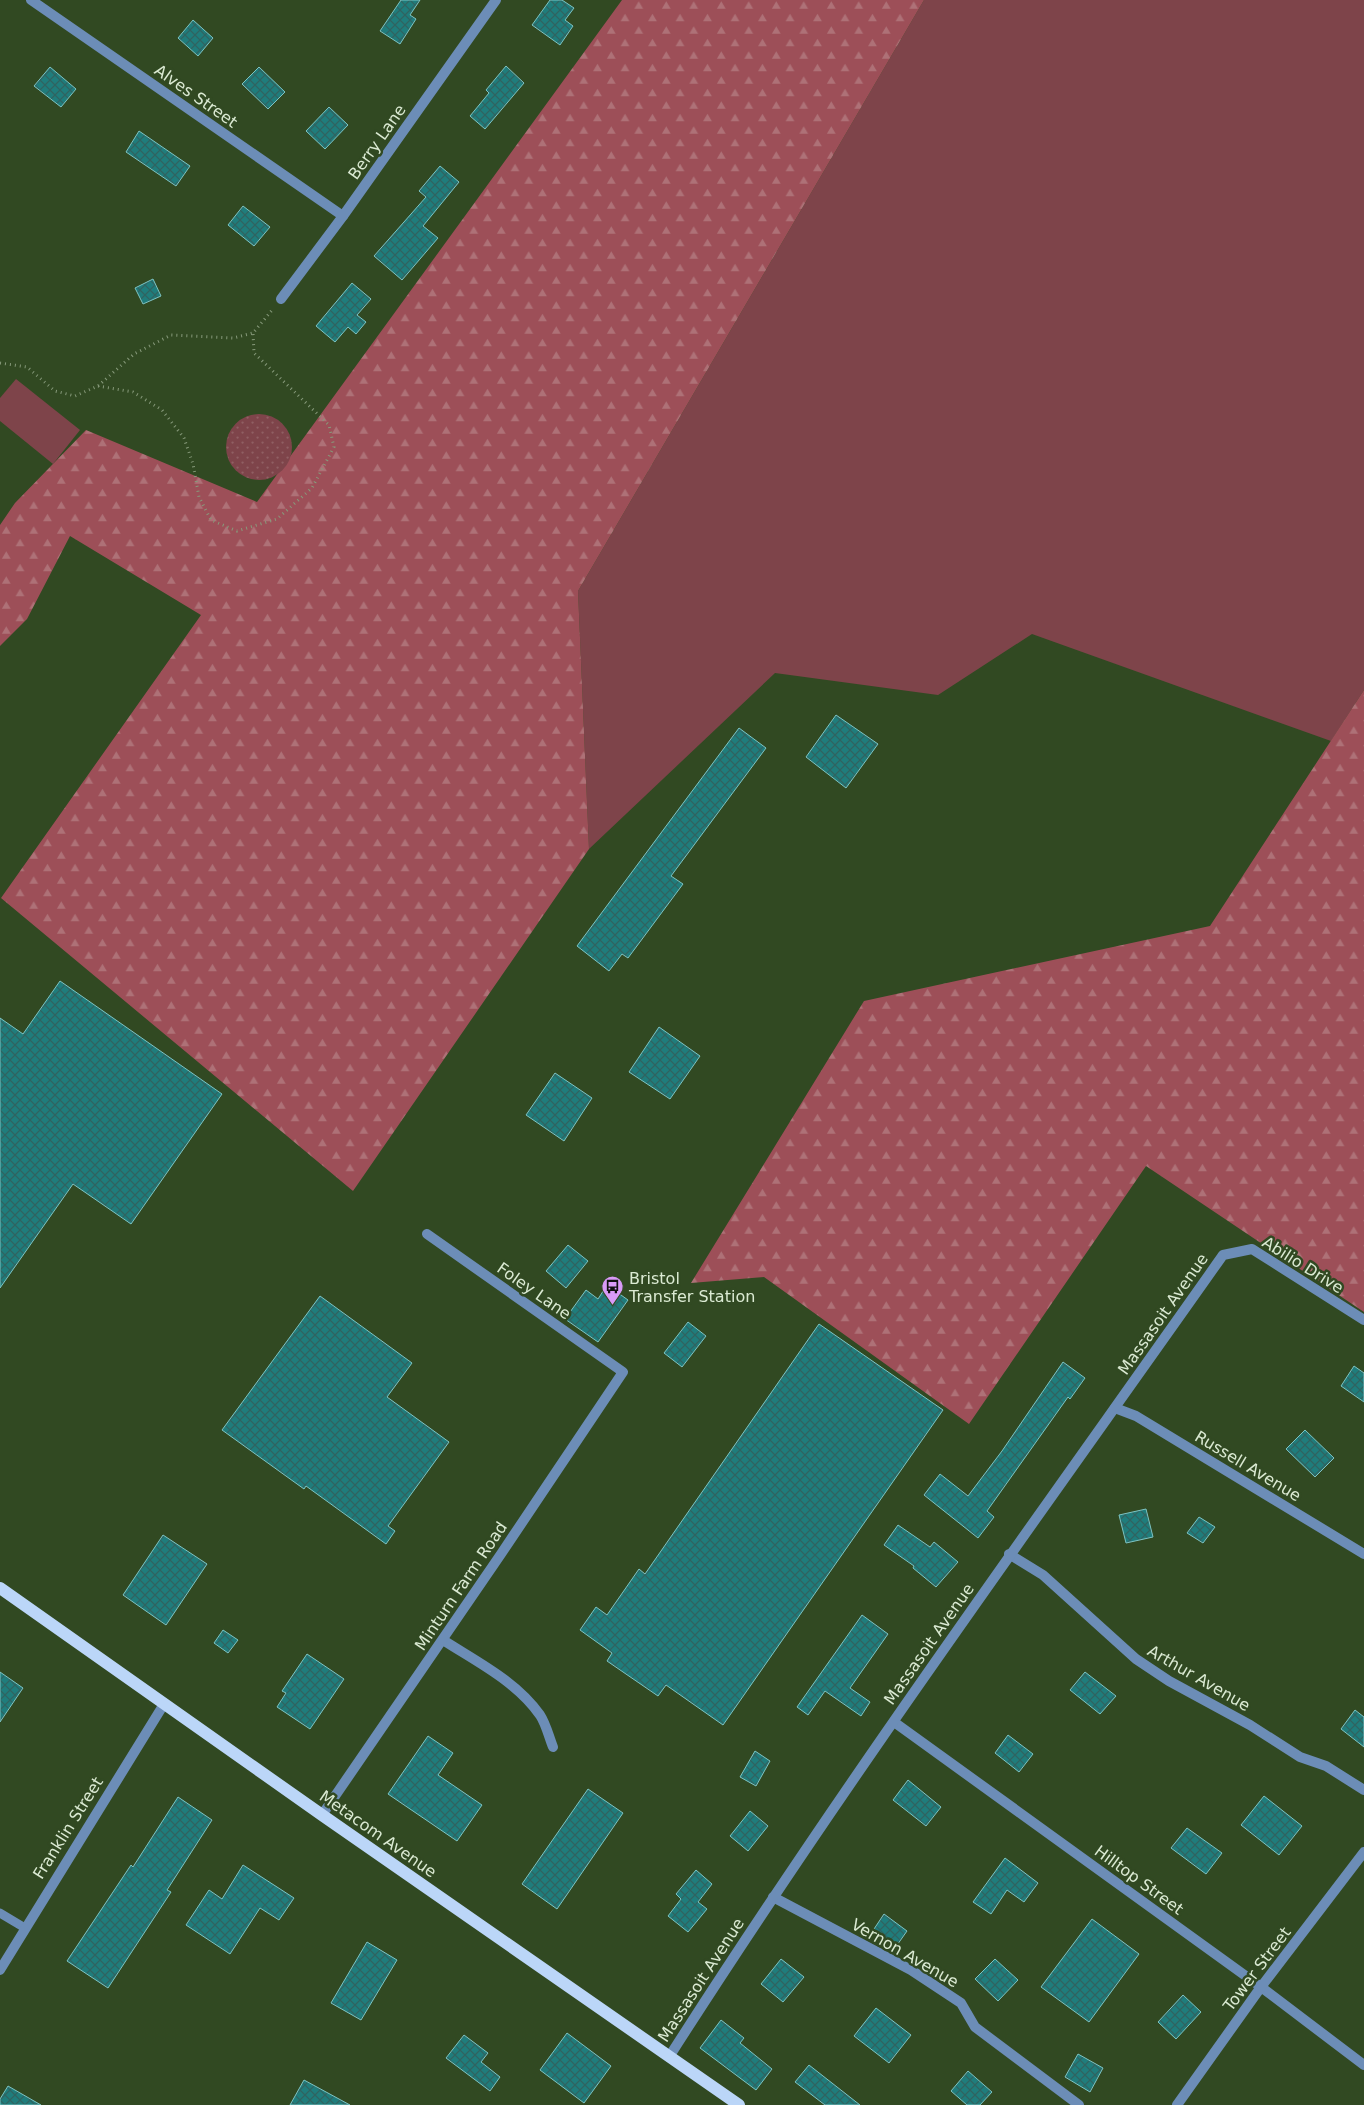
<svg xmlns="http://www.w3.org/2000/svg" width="1364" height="2105" viewBox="0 0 1364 2105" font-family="'DejaVu Sans',sans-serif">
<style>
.grass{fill:#7e444a}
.forest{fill:url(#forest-firs)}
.park{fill:url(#park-dots)}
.building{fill:url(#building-cross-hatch);stroke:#7ec3c2}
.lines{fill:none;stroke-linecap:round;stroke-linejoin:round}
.path{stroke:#879a7b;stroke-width:3;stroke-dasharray:1 4;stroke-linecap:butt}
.service{stroke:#6c8db7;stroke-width:9}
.minor{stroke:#6c8db7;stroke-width:10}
.tertiary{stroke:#6c8db7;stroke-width:10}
.primary{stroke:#bbd6f8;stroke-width:12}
.labels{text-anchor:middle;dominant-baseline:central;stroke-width:5;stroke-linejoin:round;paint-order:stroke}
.street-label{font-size:16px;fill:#dbead3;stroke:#314922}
.poi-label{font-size:16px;fill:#dbead3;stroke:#314922;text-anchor:start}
</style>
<defs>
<pattern id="forest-firs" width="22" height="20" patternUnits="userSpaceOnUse" patternTransform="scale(1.25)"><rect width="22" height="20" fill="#9d4f58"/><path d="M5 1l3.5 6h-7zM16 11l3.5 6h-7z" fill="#ae7177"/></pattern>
<pattern id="park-dots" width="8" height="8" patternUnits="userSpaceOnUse" patternTransform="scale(1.25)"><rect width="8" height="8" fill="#7e444a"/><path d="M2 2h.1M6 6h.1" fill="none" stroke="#905f63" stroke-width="1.8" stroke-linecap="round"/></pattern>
<pattern id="building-cross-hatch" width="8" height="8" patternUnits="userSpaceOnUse" patternTransform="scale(1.25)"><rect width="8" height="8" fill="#1f7d7c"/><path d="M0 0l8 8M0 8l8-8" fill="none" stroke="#2f6461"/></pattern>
</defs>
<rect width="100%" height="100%" fill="#314922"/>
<!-- grass -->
<g class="grass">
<path d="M924 0H1364V690L1331 741 1032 634 938 695 775 673 589 849 578 591Z"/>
<path d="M16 379 80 430 53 464 0 421V398Z"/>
</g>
<!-- forest -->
<g class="forest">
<path d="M622 0H924L578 591 589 849 353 1191 1 898 201 615 70 536 27 619 0 646V525L15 503 86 430 257 502Z"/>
<path d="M1364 690V1312L1146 1166 969 1424 764 1277 691 1283 864 1001 1210 926Z"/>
</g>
<!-- park -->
<circle class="park" cx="259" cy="447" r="33"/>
<!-- building -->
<g class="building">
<path d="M401 0H420L410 15 416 19 400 44 380 31Z"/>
<path d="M550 0H562L574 8 565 20 573 26 560 45 532 25Z"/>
<path d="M193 20 213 38 198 56 178 38Z"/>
<path d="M506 66 524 83 485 129 470 116 489 93 486 90Z"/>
<path d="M50 67 76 89 61 107 34 86Z"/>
<path d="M259 67 285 92 268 109 242 84Z"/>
<path d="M329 107 348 125 325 149 306 131Z"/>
<path d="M139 131 190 166 176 186 126 152Z"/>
<path d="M440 166 459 182 423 226 438 238 402 280 374 256 426 197 419 191Z"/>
<path d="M243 206 270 227 254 246 228 225Z"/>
<path d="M153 279 161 296 143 304 135 288Z"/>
<path d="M352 283 371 299 357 315 366 322 356 334 348 327 335 342 316 326Z"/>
<path d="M836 715 878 744 846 788 806 757Z"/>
<path d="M739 728 766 748 671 876 683 884 628 958 622 954 609 971 577 946Z"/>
<path d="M60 981 222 1094 131 1224 73 1184 0 1288V1018L23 1034Z"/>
<path d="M659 1027 700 1056 670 1099 629 1072Z"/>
<path d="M555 1073 592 1098 564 1141 526 1115Z"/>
<path d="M568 1245 588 1261 566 1288 546 1271Z"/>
<path d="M607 1285 628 1300 598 1342 565 1319 586 1290 598 1299Z"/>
<path d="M320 1296 412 1363 387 1397 449 1442 388 1526 395 1531 386 1544 306 1486 304 1489 222 1430Z"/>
<path d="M688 1322 706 1336 682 1367 664 1353Z"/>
<path d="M819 1324 943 1410 723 1725 666 1685 658 1696 607 1661 612 1653 580 1630 596 1607 607 1615 639 1569 645 1574Z"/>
<path d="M1063 1362 1085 1378 1070 1399 1068 1397 987 1511 994 1517 978 1538 924 1495 940 1474 968 1496 1002 1451Z"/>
<path d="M1354 1366 1364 1373V1402L1341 1386Z"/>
<path d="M1305 1430 1334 1458 1315 1477 1286 1449Z"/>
<path d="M1146 1509 1153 1537 1126 1543 1119 1515Z"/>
<path d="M1199 1517 1215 1527 1203 1543 1187 1533Z"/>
<path d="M898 1525 930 1547 934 1542 958 1562 936 1587 913 1568 914 1566 884 1545Z"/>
<path d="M163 1535 207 1564 166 1625 123 1595Z"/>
<path d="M862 1615 888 1634 850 1688 870 1702 861 1716 825 1691 808 1715 797 1707Z"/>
<path d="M223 1630 238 1640 228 1653 214 1643Z"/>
<path d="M307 1654 344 1679 310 1729 277 1707 286 1693 282 1691Z"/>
<path d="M0 1672 23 1688 0 1722Z"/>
<path d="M1085 1672 1116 1696 1100 1714 1070 1690Z"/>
<path d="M1355 1710 1364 1717V1747L1341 1729Z"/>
<path d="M1008 1735 1033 1754 1019 1772 995 1753Z"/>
<path d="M428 1736 453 1753 438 1775 482 1805 457 1841 388 1794Z"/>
<path d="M755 1751 770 1761 756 1786 740 1777Z"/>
<path d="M908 1780 941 1807 926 1826 893 1800Z"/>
<path d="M588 1789 623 1813 557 1909 522 1884Z"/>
<path d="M1264 1796 1302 1826 1279 1855 1241 1825Z"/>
<path d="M178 1797 212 1820 167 1890 171 1892 108 1988 67 1961 131 1865 133 1867Z"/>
<path d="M750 1811 768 1826 748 1851 730 1836Z"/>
<path d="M1187 1828 1222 1853 1206 1874 1171 1848Z"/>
<path d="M1005 1858 1038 1883 1024 1902 1007 1890 991 1914 973 1902Z"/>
<path d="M243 1865 294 1898 279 1920 260 1908 230 1954 186 1925 209 1890 222 1899Z"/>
<path d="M696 1870 712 1884 698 1902 707 1909 688 1932 668 1916 681 1899 676 1894Z"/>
<path d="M884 1914 907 1931 895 1948 872 1932Z"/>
<path d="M1092 1919 1139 1954 1089 2022 1041 1987Z"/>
<path d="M367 1942 397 1960 361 2020 331 2003Z"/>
<path d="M781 1959 804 1977 783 2002 761 1984Z"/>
<path d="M995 1959 1018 1980 998 2001 975 1979Z"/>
<path d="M1183 1995 1201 2012 1176 2039 1158 2022Z"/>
<path d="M876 2008 911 2035 889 2063 854 2036Z"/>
<path d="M721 2020 744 2038 740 2043 772 2069 756 2090 700 2048Z"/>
<path d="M567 2033 611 2066 584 2103 540 2070Z"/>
<path d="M464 2035 488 2053 481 2062 500 2077 490 2091 446 2058Z"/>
<path d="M1078 2054 1103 2068 1090 2092 1065 2077Z"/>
<path d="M809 2065 860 2105H825L795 2082Z"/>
<path d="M968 2071 992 2092 980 2105H967L951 2091Z"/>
<path d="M304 2080 350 2105H290Z"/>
<path d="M8 2086 41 2105H0V2099Z"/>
</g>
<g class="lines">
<!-- path -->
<g class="path">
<path d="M0 363 27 367 55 391 75 396 98 386 134 354 171 335 233 338 253 333 273 309"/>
<path d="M98 386 133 392 162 410 184 438 193 464 199 497 211 520 237 531 277 519 312 488 334 447 329 425 254 353 253 333"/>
</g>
<!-- service -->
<path class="service" d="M0 1913 25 1928"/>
<!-- minor -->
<g class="minor">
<path d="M31 0 343 216"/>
<path d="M281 299 343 216 496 0"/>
<path d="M1115 1408 1136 1416 1364 1554"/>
<path d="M1009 1554 1043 1575 1136 1659 1169 1681 1250 1725 1300 1757 1326 1766 1364 1790"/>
<path d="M443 1640C477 1662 516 1681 540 1715 546 1724 549 1737 553 1747"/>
<path d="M894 1722 1261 1987 1364 2065"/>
<path d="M322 1815 501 1554 623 1372 427 1234"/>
<path d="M773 1897 911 1970 961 2003 975 2027 1079 2105"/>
<path d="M669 2057C844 1783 1036 1520 1223 1255L1252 1249 1364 1320"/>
<path d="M1177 2105 1261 1987 1364 1852"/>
</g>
<!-- tertiary -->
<path class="tertiary" d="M0 1970 164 1704"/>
<!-- primary -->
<path class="primary" d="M0 1588 322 1815 739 2105"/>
</g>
<!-- icons -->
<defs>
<symbol id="bus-pin" viewBox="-11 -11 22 30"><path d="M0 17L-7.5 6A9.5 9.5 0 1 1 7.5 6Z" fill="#d99af7" stroke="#314922"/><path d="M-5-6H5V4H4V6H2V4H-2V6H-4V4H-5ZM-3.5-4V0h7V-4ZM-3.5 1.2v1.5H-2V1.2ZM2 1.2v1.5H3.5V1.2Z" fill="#111"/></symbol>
</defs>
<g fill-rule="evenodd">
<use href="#bus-pin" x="600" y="1274" width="25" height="34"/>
</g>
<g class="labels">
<!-- street labels -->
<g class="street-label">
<text transform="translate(196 96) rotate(35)">Alves Street</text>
<text transform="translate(377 142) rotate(-55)">Berry Lane</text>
<text transform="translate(1303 1265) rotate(32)">Abilio Drive</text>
<text transform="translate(534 1291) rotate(35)">Foley Lane</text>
<text transform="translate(1163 1314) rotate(-55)">Massasoit Avenue</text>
<text transform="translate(1248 1466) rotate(31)">Russell Avenue</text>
<text transform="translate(461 1586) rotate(-56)">Minturn Farm Road</text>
<text transform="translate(929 1644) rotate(-55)">Massasoit Avenue</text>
<text transform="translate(1199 1678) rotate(30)">Arthur Avenue</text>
<text transform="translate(68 1828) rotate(-58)">Franklin Street</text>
<text transform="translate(378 1834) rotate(35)">Metacom Avenue</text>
<text transform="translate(1139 1880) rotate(36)">Hilltop Street</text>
<text transform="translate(905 1953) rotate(30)">Vernon Avenue</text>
<text transform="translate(1257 1969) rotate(-53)">Tower Street</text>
<text transform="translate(701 1980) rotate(-57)">Massasoit Avenue</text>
</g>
<!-- poi labels -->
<g class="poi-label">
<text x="629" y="1278">Bristol<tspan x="629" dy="18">Transfer Station</tspan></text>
</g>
</g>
</svg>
